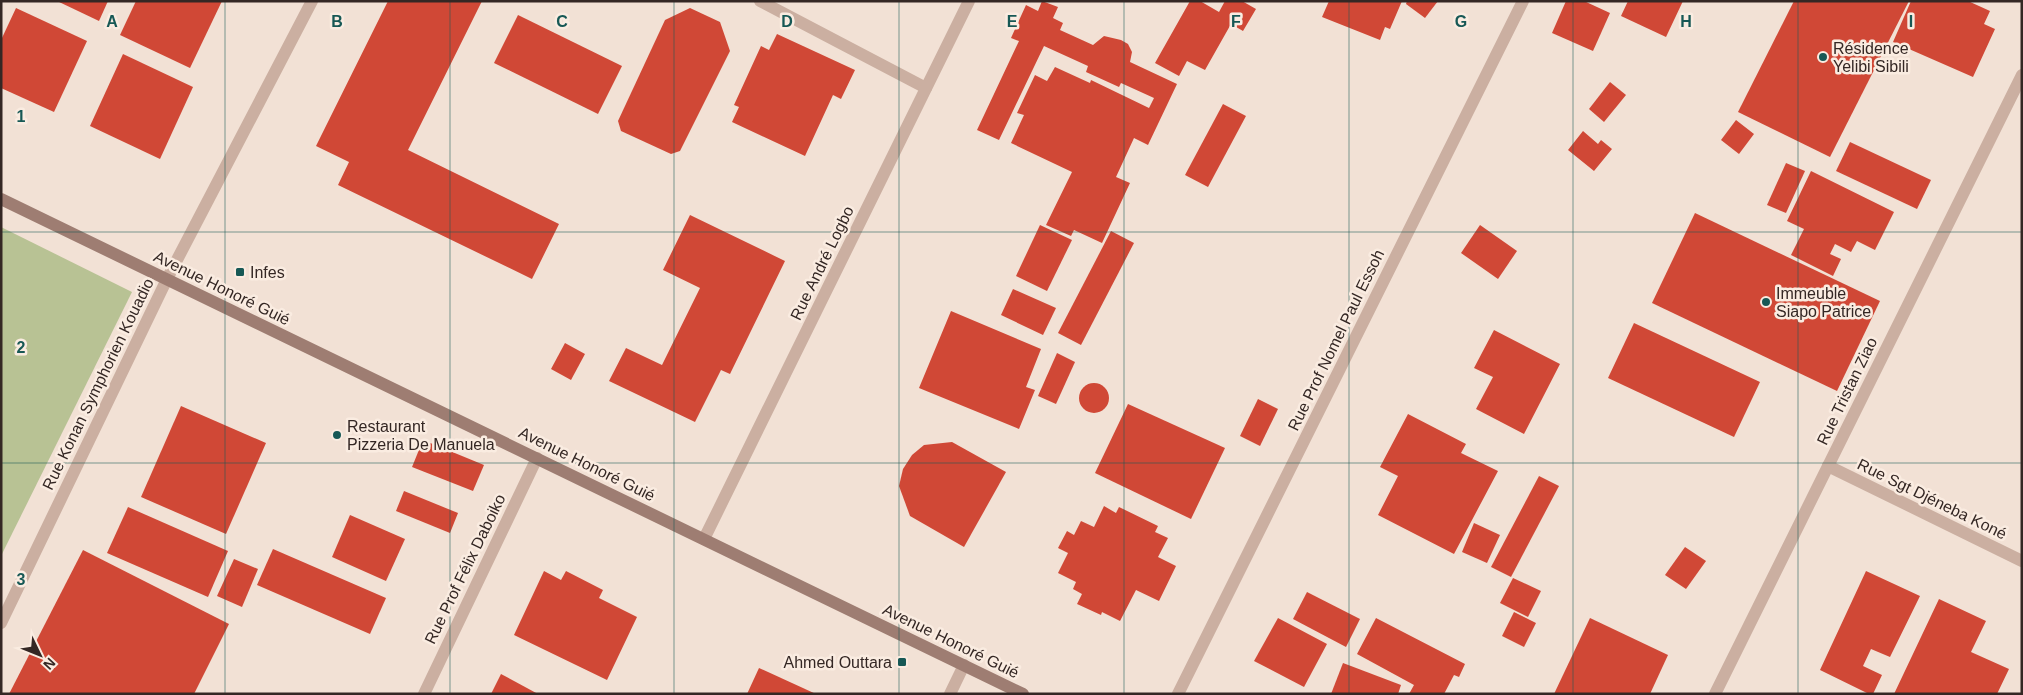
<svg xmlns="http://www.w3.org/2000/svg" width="2023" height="695" viewBox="0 0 2023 695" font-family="Arial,sans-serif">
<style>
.green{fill:#b8c294}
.building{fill:#d04836}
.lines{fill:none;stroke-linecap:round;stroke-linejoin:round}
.street{stroke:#cbafa1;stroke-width:12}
.secondary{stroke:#9e7d72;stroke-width:12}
.grid{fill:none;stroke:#175855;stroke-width:1;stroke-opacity:0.55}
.poi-dot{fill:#175855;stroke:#faece1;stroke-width:2}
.labels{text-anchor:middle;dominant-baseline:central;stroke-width:5;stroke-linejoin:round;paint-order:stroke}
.poi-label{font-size:16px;fill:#342724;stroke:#faece1;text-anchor:start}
.street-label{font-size:16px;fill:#342724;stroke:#faece1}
.grid-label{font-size:16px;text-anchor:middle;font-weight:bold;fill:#175855;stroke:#faece1;stroke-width:5;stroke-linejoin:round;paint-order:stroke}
</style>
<rect width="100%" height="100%" fill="#f2e1d5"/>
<!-- green -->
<path class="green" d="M1 227 132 292 1 556Z"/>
<!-- building -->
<g class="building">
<path d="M57 1H108L99 21Z"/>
<path d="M136 1H222L190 68 120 35Z"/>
<path d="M388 1H482L408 150 559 224 532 279 338 185 349 162 316 146Z"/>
<path d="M1042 1 1058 7 1053 18 1063 23 1060 30 1093 45 1104 36 1121 40 1128 44 1132 52 1130 62 1177 84 1148 145 1134 138 1116 177 1130 183 1102 243 1074 230 1071 236 1046 225 1072 172 1011 143 1024 115 1017 113 1035 75 1047 81 1055 67 1090 83 1091 80 1149 108 1154 98 1121 83 1119 87 1086 72 1088 66 1044 46 999 140 977 130 1019 41 1011 38 1026 5 1038 11Z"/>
<path d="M1190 1H1200L1219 12 1225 1H1242L1256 9 1243 31 1231 24 1205 70 1187 61 1179 76 1155 63Z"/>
<path d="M1329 1H1402L1390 29 1385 27 1380 40 1322 17Z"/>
<path d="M1407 1H1438L1425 18 1406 4Z"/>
<path d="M1566 1H1584L1610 13 1593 51 1552 33Z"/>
<path d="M1628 1H1683L1666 37 1621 16Z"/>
<path d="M1794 1H1909L1830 157 1738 112Z"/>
<path d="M1911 1H1968L1990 11 1984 24 1995 29 1973 77 1893 42Z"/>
<path d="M16 8 87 41 54 112 1 88V40Z"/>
<path d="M690 8 720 22 730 51 680 151 671 154 621 131 618 121 665 20Z"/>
<path d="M518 15 622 66 598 114 494 63Z"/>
<path d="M777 34 855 70 841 99 833 95 805 156 732 122 739 107 734 105 761 46 769 50Z"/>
<path d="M123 54 193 87 160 159 90 126Z"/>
<path d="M1610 82 1626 95 1604 122 1589 109Z"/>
<path d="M1223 104 1246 116 1208 187 1185 175Z"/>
<path d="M1736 120 1754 134 1739 154 1721 140Z"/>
<path d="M1583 131 1598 144 1601 140 1612 149 1594 171 1568 150Z"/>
<path d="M1850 142 1931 180 1917 209 1836 171Z"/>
<path d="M1786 163 1805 171 1786 213 1767 205Z"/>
<path d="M1811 171 1894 212 1875 250 1857 241 1851 252 1835 244 1830 254 1841 259 1833 276 1791 255 1804 229 1787 221Z"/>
<path d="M1695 213 1880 301 1837 391 1652 303Z"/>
<path d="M690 215 785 261 730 374 721 370 695 422 609 381 626 348 662 365 700 288 663 270Z"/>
<path d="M1040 225 1072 240 1047 291 1016 276Z"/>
<path d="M1480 225 1517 251 1498 279 1461 253Z"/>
<path d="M1111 231 1134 243 1081 345 1058 333Z"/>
<path d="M1013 289 1056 308 1043 335 1001 315Z"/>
<path d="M951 311 1041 349 1026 387 1035 390 1019 429 919 388Z"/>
<path d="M1634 323 1760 382 1734 437 1608 378Z"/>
<path d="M1494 330 1560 364 1524 434 1476 409 1493 377 1474 368Z"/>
<path d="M565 343 585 354 571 380 551 369Z"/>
<path d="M1057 353 1075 362 1056 404 1038 396Z"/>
<circle cx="1094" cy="398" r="15"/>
<path d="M1258 399 1278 409 1260 446 1240 436Z"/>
<path d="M1128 404 1225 448 1191 519 1095 473Z"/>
<path d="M181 406 266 443 226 534 141 497Z"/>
<path d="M1408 414 1466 444 1461 453 1498 471 1454 554 1378 515 1398 476 1380 467Z"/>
<path d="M423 440 484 465 473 491 412 467Z"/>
<path d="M952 442 1006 472 964 547 910 516 899 486 903 469 912 455 924 445Z"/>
<path d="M1539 476 1559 486 1511 577 1491 567Z"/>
<path d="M404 491 458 513 450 533 396 511Z"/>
<path d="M1104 506 1116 513 1119 507 1158 526 1155 532 1168 538 1158 557 1176 566 1159 601 1136 590 1120 621 1102 612 1101 615 1077 604 1082 594 1073 589 1076 582 1058 573 1068 553 1058 548 1067 531 1074 535 1081 521 1094 527Z"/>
<path d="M128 507 228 551 208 597 107 553Z"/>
<path d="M350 515 405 539 386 581 332 557Z"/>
<path d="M1474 523 1500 535 1487 563 1462 552Z"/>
<path d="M1685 547 1706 561 1686 589 1665 575Z"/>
<path d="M273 549 386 598 370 634 257 585Z"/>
<path d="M83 550 229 624 194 694H9Z"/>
<path d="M234 559 258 569 242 607 217 596Z"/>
<path d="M544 571 561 580 566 571 603 590 599 598 637 617 607 680 514 635Z"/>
<path d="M1866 571 1920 596 1890 657 1871 649 1863 666 1882 675 1873 694H1869L1820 670Z"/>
<path d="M1513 578 1541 591 1528 617 1500 603Z"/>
<path d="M1307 592 1360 619 1346 647 1293 619Z"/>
<path d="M1939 599 1986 621 1971 652 2009 669 1997 694H1894Z"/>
<path d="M1514 612 1536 623 1524 647 1502 636Z"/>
<path d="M1278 618 1327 644 1304 687 1254 661Z"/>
<path d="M1376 618 1465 664 1459 677 1454 675 1444 694H1409L1414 685 1357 654Z"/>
<path d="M1590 618 1668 655 1650 694H1554Z"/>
<path d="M1343 663 1401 685 1398 694H1331Z"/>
<path d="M759 668 816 694H747Z"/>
<path d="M501 674 538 694H491Z"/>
</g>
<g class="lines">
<!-- street -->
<g class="street">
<path d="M760 1 926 88"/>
<path d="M1828 466 2022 561"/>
<path d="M704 539 969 1"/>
<path d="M1 623 167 279 312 1"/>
<path d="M424 694 537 458"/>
<path d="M950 694 964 665"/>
<path d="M1178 694 1523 1"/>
<path d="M1715 694 2022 75"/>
</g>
<!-- secondary -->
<path class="secondary" d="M1 199 1023 694"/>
</g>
<!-- grid -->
<path class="grid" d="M225 1V694M450 1V694M674 1V694M899 1V694M1124 1V694M1349 1V694M1573 1V694M1798 1V694M1 232H2022M1 463H2022"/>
<!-- markers -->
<g class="poi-dot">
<circle cx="1823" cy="57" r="5"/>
<rect x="235" y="267" width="10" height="10" rx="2.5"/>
<circle cx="1766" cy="302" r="5"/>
<circle cx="337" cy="435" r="5"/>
<rect x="897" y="657" width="10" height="10" rx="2.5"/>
</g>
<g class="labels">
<!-- poi labels -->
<g class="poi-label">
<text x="1833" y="48">Résidence<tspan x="1833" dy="18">Yelibi Sibili</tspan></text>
<text x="250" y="272">Infes</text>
<text x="1776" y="293">Immeuble<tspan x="1776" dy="18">Siapo Patrice</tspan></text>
<text x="347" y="426">Restaurant<tspan x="347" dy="18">Pizzeria De Manuela</tspan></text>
<text x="892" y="662" text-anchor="end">Ahmed Outtara</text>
</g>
<!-- street labels -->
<g class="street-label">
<text transform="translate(822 263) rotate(-64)">Rue André Logbo</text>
<text transform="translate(222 288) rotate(26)">Avenue Honoré Guié</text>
<text transform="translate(1336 340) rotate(-64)">Rue Prof Nomel Paul Essoh</text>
<text transform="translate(98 384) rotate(-64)">Rue Konan Symphorien Kouadio</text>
<text transform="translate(1847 391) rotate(-64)">Rue Tristan Ziao</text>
<text transform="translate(587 464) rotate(26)">Avenue Honoré Guié</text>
<text transform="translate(1932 499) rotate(26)">Rue Sgt Djéneba Koné</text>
<text transform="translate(465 569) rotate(-64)">Rue Prof Félix Daboiko</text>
<text transform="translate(951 641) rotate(26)">Avenue Honoré Guié</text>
</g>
</g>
<g class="grid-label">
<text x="112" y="27">A</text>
<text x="337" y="27">B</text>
<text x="562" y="27">C</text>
<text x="787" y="27">D</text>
<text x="1012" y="27">E</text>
<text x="1236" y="27">F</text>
<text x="1461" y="27">G</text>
<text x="1686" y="27">H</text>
<text x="1911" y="27">I</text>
<text x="21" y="122">1</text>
<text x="21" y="353">2</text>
<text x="21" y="585">3</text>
</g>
<!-- border -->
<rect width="2023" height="695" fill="none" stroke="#342724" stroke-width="5"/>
<!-- north arrow -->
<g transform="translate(40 655) rotate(133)" stroke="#faece1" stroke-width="4" paint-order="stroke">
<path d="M0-4L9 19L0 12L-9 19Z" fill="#342724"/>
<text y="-8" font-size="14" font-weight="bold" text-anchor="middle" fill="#342724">N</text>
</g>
</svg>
